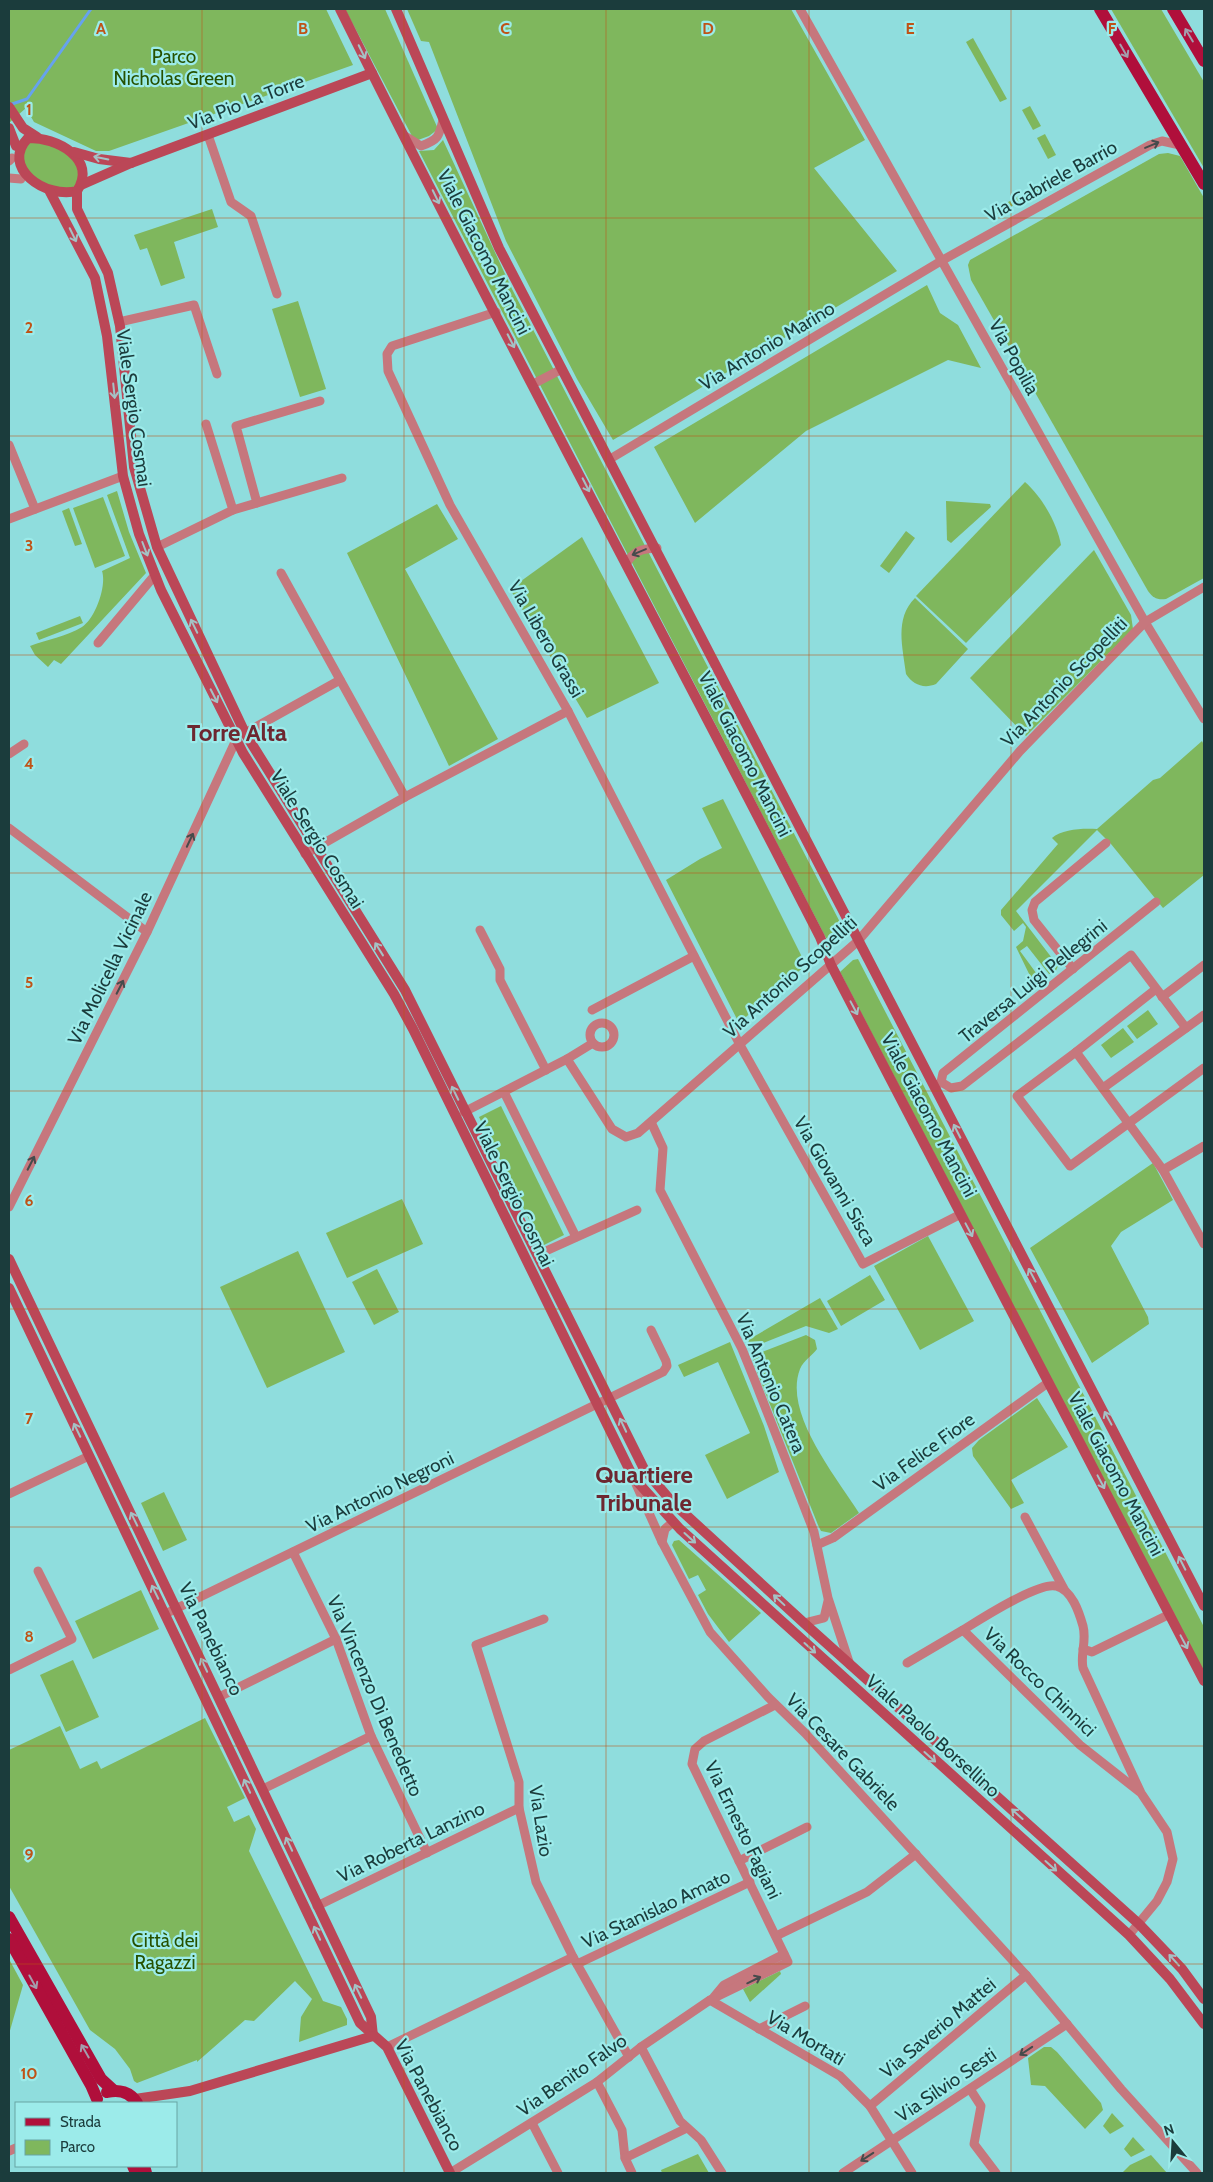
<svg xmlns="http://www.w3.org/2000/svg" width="1213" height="2182" viewBox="0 0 1213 2182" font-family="Cabin,sans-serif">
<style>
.green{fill:#7fb75d}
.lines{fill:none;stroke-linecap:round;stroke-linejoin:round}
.stream{stroke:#66a2ee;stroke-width:3}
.street{stroke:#c6777d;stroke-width:9}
.secondary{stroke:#bb4757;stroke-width:10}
.primary{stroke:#b00f3b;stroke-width:12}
.oneway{stroke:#a39ead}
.oneway2{stroke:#a4c2c5}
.oneway3{stroke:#464b4c}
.grid{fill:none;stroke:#bf5316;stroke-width:1;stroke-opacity:0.55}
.labels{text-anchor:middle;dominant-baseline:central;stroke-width:4.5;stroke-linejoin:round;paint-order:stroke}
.park-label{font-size:19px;fill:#265100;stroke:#9cebea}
.street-label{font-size:19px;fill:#1b3c3c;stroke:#9cebea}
.district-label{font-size:24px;font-weight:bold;fill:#6d2730;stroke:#9cebea}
.grid-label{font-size:16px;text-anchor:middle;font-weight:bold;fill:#bf5316;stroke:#9cebea;stroke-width:4.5;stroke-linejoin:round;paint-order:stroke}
</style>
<rect width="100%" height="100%" fill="#8fdddd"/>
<!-- green -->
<g class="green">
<path d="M9 9H326L353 65 109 151H96L34 122 26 108 9 123Z"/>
<path d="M345 9H385L438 129 429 136 418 140 413 138Z"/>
<path d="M407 9H791L865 140 814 168 897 271 613 440 577 379 506 241 429 42 421 41Z"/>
<path d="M1111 9H1161L1204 82V168Z"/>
<path d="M973 38 1007 99 1000 102 966 42Z"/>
<path d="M1030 106 1041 126 1033 130 1022 110Z"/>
<path d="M1045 134 1056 155 1048 159 1037 138Z"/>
<path d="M38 140 69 153 77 160 79 184 66 191 23 177 19 147Z"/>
<path d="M443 140 512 289 843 928 840 935 834 940 826 938 419 151 434 150Z"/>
<path d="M1168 153 1180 156 1204 198V578L1166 599C1157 600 1153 598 1148 591L971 280 968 265 970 260 1159 154Z"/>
<path d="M1038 186 1040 191 993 216 991 211Z"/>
<path d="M212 209 218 227 174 242 185 278 161 286 147 248 140 250 134 235Z"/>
<path d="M927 285 940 313 958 325 981 368 948 360 806 431 695 523 654 447Z"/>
<path d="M298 301 326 389 300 397 272 309Z"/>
<path d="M1025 482C1042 497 1057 523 1061 545L966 643 916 596Z"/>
<path d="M117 491 129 532 146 573 61 664 54 660 48 667 35 655 30 646C46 640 67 636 82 627 95 619 107 586 102 571L130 558 107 495Z"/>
<path d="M103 497 125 556 95 568 73 508Z"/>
<path d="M946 501 990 504 991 507 951 543 947 540Z"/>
<path d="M437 504 458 539 405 569 498 739 449 766 347 553Z"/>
<path d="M69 508 82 544 75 546 62 511Z"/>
<path d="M906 531 915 538 889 573 880 566Z"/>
<path d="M582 537 659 683 587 718 510 589Z"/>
<path d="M1094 550 1131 615 1133 629 1026 736 970 678Z"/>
<path d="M915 598 968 649 936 684C924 689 913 685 906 674 903 648 894 619 915 598Z"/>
<path d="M80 616 83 623 39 640 36 633Z"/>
<path d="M1202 741 1204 745V875L1163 908 1111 844 1097 830 1016 911 1058 966 1055 973 1049 974 1027 946 1020 951 1042 981 1041 986 1035 990 1027 986 1033 982 1016 947 1023 941 1026 927 1023 923 1014 931 1001 915V910L1058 844 1052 838C1062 829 1083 828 1097 829L1153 780 1160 778Z"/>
<path d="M723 799 806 965 739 1023 666 880 700 859 722 848 702 808Z"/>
<path d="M858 959 1204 1627V1673L840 972 853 960Z"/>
<path d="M1148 1010 1158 1024 1137 1039 1127 1026Z"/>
<path d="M1123 1028 1134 1042 1111 1058 1101 1045Z"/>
<path d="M501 1106 564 1235 542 1246 479 1117Z"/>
<path d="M1153 1163 1173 1200 1121 1232 1111 1246 1148 1317 1149 1324 1092 1363 1030 1248Z"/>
<path d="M402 1199 423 1244 347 1278 326 1233Z"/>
<path d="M928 1236 974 1321 920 1350 874 1266Z"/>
<path d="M298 1251 345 1352 267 1388 220 1287Z"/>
<path d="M377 1269 399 1312 374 1325 352 1282Z"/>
<path d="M870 1275 885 1300 841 1326 827 1301Z"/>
<path d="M820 1298 838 1329 829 1333 806 1326 751 1348 748 1340Z"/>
<path d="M806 1335 815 1340 817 1349C812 1356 804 1360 800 1369 783 1413 836 1476 859 1513L831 1533 821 1531 818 1525 753 1362 754 1355Z"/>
<path d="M730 1342 764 1426 779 1472 727 1499 705 1455 750 1433 718 1362 684 1377 678 1365Z"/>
<path d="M1037 1398 1068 1447 1011 1480 1024 1503 1011 1509 973 1456 972 1448 979 1440Z"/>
<path d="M164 1492 187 1540 163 1551 141 1503Z"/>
<path d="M679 1540 761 1613 729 1642 708 1614 698 1595 706 1590 698 1575 689 1579 672 1545 674 1541Z"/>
<path d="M141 1590 159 1629 93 1659 75 1621Z"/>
<path d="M73 1660 99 1717 66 1732 40 1675Z"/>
<path d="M205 1718 245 1798 227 1807 234 1822 249 1815 256 1829 249 1851 323 2001 341 2007 347 2019V2025L299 2042 301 2017 312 1999 295 1981 254 2021 245 2020 197 2062V2060L137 2083 134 2081 130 2069 115 2049 90 2030 9 1886V1750L60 1726 80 1769 97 1761 101 1769Z"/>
<path d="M9 1959 23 1985 9 2034Z"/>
<path d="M780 1971 781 1974 750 2002 743 1989Z"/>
<path d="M1044 2047H1051L1057 2052 1101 2103 1103 2110 1085 2129 1045 2086 1031 2085 1028 2058Z"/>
<path d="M1112 2113 1124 2126 1110 2134 1103 2126Z"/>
<path d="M1133 2137 1145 2150 1131 2157 1124 2149Z"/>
<path d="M698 2154 709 2173H662L661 2170Z"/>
<path d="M1151 2155 1167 2173H1122L1130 2165Z"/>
</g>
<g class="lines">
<!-- stream -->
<path class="stream" d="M9 105 27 99 91 9"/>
<!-- street -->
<g class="street">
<path d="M800 9 1145 622 1204 719"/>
<path d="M208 135 231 202 251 216 277 294"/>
<path d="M405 136 421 146C438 140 439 137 443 120"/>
<path d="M9 161 12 158"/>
<path d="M9 178 21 179"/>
<path d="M496 312 392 346 387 354 388 371 450 505 568 711 740 1045 863 1264 961 1214"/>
<path d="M119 322 194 305 217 374"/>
<path d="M533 384 562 369"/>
<path d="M206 424 233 510"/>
<path d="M9 445 35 509"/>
<path d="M610 459 941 261 1150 145 1162 141 1180 145"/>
<path d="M257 503 236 426 320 401"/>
<path d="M9 519 123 476"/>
<path d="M157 547 233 510 342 478"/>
<path d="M626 564C634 550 642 549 657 548"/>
<path d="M281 573 405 797"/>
<path d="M98 643 155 575"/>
<path d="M245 733 340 680"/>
<path d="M9 754 24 744"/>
<path d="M9 828 147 932"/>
<path d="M305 854 405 797 568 711"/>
<path d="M480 930 500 969V980L546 1070"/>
<path d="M1073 969 1034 920 1032 910 1035 902 1106 843"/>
<path d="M1162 997 1204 965"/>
<path d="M592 1010 694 956"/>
<circle cx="602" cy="1035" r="12"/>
<path d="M1076 1052 1156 989"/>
<path d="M567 1059 593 1043"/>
<path d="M1204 1068 1070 1166 1017 1096 1076 1052 1163 1170 1204 1244"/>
<path d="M941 1082 951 1088 962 1086 1131 955 1186 1028"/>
<path d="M937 1085 941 1082 943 1073 1156 902"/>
<path d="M1103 1088 1204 1015"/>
<path d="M504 1092 576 1237"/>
<path d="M464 1112 567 1059 612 1129 626 1137 638 1133 858 941 1020 751 1145 622 1204 587"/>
<path d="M651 1122 663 1148 660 1190 742 1349 755 1381 814 1532 828 1598 850 1665"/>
<path d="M1163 1170 1204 1146"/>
<path d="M9 1207 147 932 236 740"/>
<path d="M537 1255 637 1210"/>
<path d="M635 1482 662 1542 710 1632 768 1697 805 1733 1026 1975 1121 2089 1197 2173"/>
<path d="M9 1494 89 1456"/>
<path d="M1025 1517 1064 1589"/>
<path d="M662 1542 665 1529 673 1522"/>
<path d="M817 1545 833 1538 1049 1382"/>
<path d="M293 1552 336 1639 371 1736 427 1853"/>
<path d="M165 1614 663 1372 667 1366 666 1361 651 1330"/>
<path d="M544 1619 476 1645 519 1782V1808L536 1882 573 1957 629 2057"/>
<path d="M804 1623 824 1618 828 1601"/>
<path d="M1083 1649 1092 1652 1170 1614"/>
<path d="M907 1663 963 1630"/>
<path d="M9 1670 72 1639 38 1571"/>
<path d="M219 1697 336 1639"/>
<path d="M263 1789 371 1736"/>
<path d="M739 1861 807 1827"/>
<path d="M317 1906 519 1808"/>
<path d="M1129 1935 1157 1901 1167 1882 1173 1859 1167 1832 1141 1793 1083 1668C1080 1654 1087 1641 1083 1626 1079 1612 1072 1590 1056 1586 1038 1582 979 1620 963 1630L1080 1745 1141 1793"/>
<path d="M776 1936 867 1892 916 1854"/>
<path d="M577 1964 750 1882"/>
<path d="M714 1997 724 1985 784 1954"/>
<path d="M710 2000 840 2076 870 2106 912 2173"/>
<path d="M759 2029 805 2006"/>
<path d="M387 2047 573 1957"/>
<path d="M641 2047 680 2121 701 2140 722 2173"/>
<path d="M597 2082 622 2130 625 2158 632 2173"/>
<path d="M970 2089 981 2106 974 2144 996 2173"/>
<path d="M870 2106 1026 1975"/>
<path d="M532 2123 558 2173"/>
<path d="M9 2151 16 2148"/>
<path d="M625 2158 687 2128"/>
<path d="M450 2173 597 2082 641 2047 710 2000 788 1962 692 1764 695 1749 704 1741 775 1705"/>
<path d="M843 2173 1067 2024"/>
</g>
<!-- secondary -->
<g class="secondary">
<path d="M340 9C495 321 661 627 820 937L831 965 1204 1681"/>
<path d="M396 9 499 248 1204 1606"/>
<path d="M9 107 23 128 37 137"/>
<path d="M9 128 16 146"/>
<path d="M28 138C56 137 98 159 77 191 45 199 0 167 28 138Z"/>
<path d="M74 152 99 159 131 163"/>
<path d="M81 185 131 163 372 73"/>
<path d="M77 191V209L108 273 120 326 134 467 157 547 245 733 405 990 644 1469 672 1502 804 1623 1139 1924 1182 1969 1204 1999"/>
<path d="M50 192 95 278 107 336 123 476 139 534 161 590 243 753 394 994 413 1029 633 1477 680 1529 1129 1935 1170 1979 1204 2024"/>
<path d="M9 1259 371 2017 373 2036"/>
<path d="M9 1288 360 2023 387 2047 450 2173"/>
<path d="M135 2099 190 2091 373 2036"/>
</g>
<!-- primary -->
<g class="primary">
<path d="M1100 9 1204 184"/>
<path d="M1173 9 1204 61"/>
<path d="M9 1917 101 2079 113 2090"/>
<path d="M9 1939 91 2085 97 2099"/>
<path d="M107 2092C119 2089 130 2092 137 2103"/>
<path d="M133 2166 136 2173"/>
<path d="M144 2166 146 2173"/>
</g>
</g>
<!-- one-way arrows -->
<defs><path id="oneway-shaft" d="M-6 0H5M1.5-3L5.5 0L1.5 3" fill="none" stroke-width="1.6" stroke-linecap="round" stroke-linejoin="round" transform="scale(1.25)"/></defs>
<g class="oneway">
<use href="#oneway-shaft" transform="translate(1189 35) rotate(-121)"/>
<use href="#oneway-shaft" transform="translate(1124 51) rotate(60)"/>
<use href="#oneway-shaft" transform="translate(33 1982) rotate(61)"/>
<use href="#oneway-shaft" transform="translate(85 2051) rotate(-120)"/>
</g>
<g class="oneway2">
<use href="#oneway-shaft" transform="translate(362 52) rotate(64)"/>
<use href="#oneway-shaft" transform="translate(101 158) rotate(-169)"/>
<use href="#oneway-shaft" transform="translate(436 197) rotate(64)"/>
<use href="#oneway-shaft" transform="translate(73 235) rotate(64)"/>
<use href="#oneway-shaft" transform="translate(511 341) rotate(63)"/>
<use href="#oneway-shaft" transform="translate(114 391) rotate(84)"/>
<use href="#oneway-shaft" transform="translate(586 485) rotate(63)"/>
<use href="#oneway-shaft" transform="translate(145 549) rotate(69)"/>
<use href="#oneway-shaft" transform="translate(194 626) rotate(-116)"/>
<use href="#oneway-shaft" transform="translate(214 696) rotate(63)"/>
<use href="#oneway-shaft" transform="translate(379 949) rotate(-122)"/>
<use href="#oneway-shaft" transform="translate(854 1008) rotate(62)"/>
<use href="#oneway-shaft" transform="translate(455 1093) rotate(-116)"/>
<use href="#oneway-shaft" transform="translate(957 1131) rotate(-117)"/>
<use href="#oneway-shaft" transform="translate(969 1230) rotate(62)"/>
<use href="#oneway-shaft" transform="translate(1032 1275) rotate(-118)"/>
<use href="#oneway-shaft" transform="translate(1108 1418) rotate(-118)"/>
<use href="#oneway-shaft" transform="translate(623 1425) rotate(-115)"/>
<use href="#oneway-shaft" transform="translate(77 1430) rotate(-116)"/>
<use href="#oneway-shaft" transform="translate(1101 1482) rotate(62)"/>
<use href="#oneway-shaft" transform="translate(134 1519) rotate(-116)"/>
<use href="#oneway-shaft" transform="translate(690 1538) rotate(42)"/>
<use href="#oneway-shaft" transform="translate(1182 1563) rotate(-117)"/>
<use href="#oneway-shaft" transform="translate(155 1592) rotate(-116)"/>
<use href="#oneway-shaft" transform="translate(779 1600) rotate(-137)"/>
<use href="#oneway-shaft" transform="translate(1184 1642) rotate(62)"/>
<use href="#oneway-shaft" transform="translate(810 1648) rotate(42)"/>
<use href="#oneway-shaft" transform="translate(204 1665) rotate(-115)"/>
<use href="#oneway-shaft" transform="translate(930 1757) rotate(42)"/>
<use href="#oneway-shaft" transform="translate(247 1786) rotate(-115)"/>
<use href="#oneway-shaft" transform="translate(1017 1814) rotate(-138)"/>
<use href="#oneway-shaft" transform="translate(289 1844) rotate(-115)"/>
<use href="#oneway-shaft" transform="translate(1051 1866) rotate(42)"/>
<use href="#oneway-shaft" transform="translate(317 1933) rotate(-115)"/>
<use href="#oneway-shaft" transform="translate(1174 1960) rotate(-132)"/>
<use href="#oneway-shaft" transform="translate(358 1991) rotate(-116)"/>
</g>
<g class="oneway3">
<use href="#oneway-shaft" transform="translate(1152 145) rotate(-23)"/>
<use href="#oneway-shaft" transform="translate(639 552) rotate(157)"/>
<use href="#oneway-shaft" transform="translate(190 840) rotate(-65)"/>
<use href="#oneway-shaft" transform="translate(120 987) rotate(-63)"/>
<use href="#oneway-shaft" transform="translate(31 1163) rotate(-63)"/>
<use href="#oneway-shaft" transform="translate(754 1980) rotate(-26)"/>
<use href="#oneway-shaft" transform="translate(1026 2051) rotate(146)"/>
<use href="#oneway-shaft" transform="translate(867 2157) rotate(147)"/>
</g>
<!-- grid -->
<path class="grid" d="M202 9V2173M404 9V2173M606 9V2173M809 9V2173M1011 9V2173M9 218H1204M9 436H1204M9 655H1204M9 873H1204M9 1091H1204M9 1309H1204M9 1527H1204M9 1746H1204M9 1964H1204"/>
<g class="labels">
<!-- park labels -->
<g class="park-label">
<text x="174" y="56">Parco<tspan x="174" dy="22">Nicholas Green</tspan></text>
<text x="165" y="1940">Città dei<tspan x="165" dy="22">Ragazzi</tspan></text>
</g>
<!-- street labels -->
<g class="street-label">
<text transform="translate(246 102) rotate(-21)">Via Pio La Torre</text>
<text transform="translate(1051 181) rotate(-29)">Via Gabriele Barrio</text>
<text transform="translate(484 252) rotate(63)">Viale Giacomo Mancini</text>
<text transform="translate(767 346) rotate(-31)">Via Antonio Marino</text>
<text transform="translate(1014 357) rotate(61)">Via Popilia</text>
<text transform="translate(134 408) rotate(82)">Viale Sergio Cosmai</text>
<text transform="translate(546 639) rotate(60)">Via Libero Grassi</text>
<text transform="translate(1064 682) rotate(-46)">Via Antonio Scopelliti</text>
<text transform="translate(745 754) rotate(63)">Viale Giacomo Mancini</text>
<text transform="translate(317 839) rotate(58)">Viale Sergio Cosmai</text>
<text transform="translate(110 968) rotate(-64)">Via Molicella Vicinale</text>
<text transform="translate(790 977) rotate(-42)">Via Antonio Scopelliti</text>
<text transform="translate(1033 981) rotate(-39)">Traversa Luigi Pellegrini</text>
<text transform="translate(929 1115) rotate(62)">Viale Giacomo Mancini</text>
<text transform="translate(835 1181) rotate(60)">Via Giovanni Sisca</text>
<text transform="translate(514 1194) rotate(64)">Viale Sergio Cosmai</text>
<text transform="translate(771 1383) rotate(67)">Via Antonio Catera</text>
<text transform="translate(924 1452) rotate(-36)">Via Felice Fiore</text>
<text transform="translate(1116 1474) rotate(62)">Viale Giacomo Mancini</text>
<text transform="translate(380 1492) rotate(-26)">Via Antonio Negroni</text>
<text transform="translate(211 1639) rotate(64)">Via Panebianco</text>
<text transform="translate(1040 1682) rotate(44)">Via Rocco Chinnici</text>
<text transform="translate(375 1696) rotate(67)">Via Vincenzo Di Benedetto</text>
<text transform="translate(933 1736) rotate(42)">Viale Paolo Borsellino</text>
<text transform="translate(843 1752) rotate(46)">Via Cesare Gabriele</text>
<text transform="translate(541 1821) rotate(81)">Via Lazio</text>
<text transform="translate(743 1830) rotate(64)">Via Ernesto Fagiani</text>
<text transform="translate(411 1842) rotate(-26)">Via Roberta Lanzino</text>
<text transform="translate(656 1909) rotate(-25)">Via Stanislao Amato</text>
<text transform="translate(938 2028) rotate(-40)">Via Saverio Mattei</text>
<text transform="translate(806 2038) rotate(31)">Via Mortati</text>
<text transform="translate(572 2075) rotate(-35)">Via Benito Falvo</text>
<text transform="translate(946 2085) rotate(-34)">Via Silvio Sesti</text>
<text transform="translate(429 2095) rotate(62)">Via Panebianco</text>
</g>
<!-- district labels -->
<g class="district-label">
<text x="237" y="732">Torre Alta</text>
<text x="644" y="1474">Quartiere<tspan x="644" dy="28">Tribunale</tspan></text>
</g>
</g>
<g class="grid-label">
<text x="101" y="34">A</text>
<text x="303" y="34">B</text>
<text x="505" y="34">C</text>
<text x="708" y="34">D</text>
<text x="910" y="34">E</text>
<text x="1112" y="34">F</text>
<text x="29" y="115">1</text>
<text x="29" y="333">2</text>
<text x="29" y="551">3</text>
<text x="29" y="769">4</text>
<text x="29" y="988">5</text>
<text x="29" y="1206">6</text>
<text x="29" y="1424">7</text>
<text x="29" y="1642">8</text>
<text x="29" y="1860">9</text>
<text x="29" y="2079">10</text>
</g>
<!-- border -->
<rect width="1213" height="2182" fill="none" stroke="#1b3c3c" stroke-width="20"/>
<!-- legend -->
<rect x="15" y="2102" width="162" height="65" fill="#9cebea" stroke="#68a5a4"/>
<rect x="25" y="2118" width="25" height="8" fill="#b00f3b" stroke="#68a5a4"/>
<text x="60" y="2127" font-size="15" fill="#1b3c3c">Strada</text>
<rect x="25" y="2140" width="25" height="15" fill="#7fb75d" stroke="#68a5a4"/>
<text x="60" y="2152" font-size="15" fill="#1b3c3c">Parco</text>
<!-- north arrow -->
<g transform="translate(1173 2142) rotate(342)" stroke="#9cebea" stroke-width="4" paint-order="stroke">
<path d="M0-4L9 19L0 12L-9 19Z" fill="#1b3c3c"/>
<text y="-8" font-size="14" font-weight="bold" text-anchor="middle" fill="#1b3c3c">N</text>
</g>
</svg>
